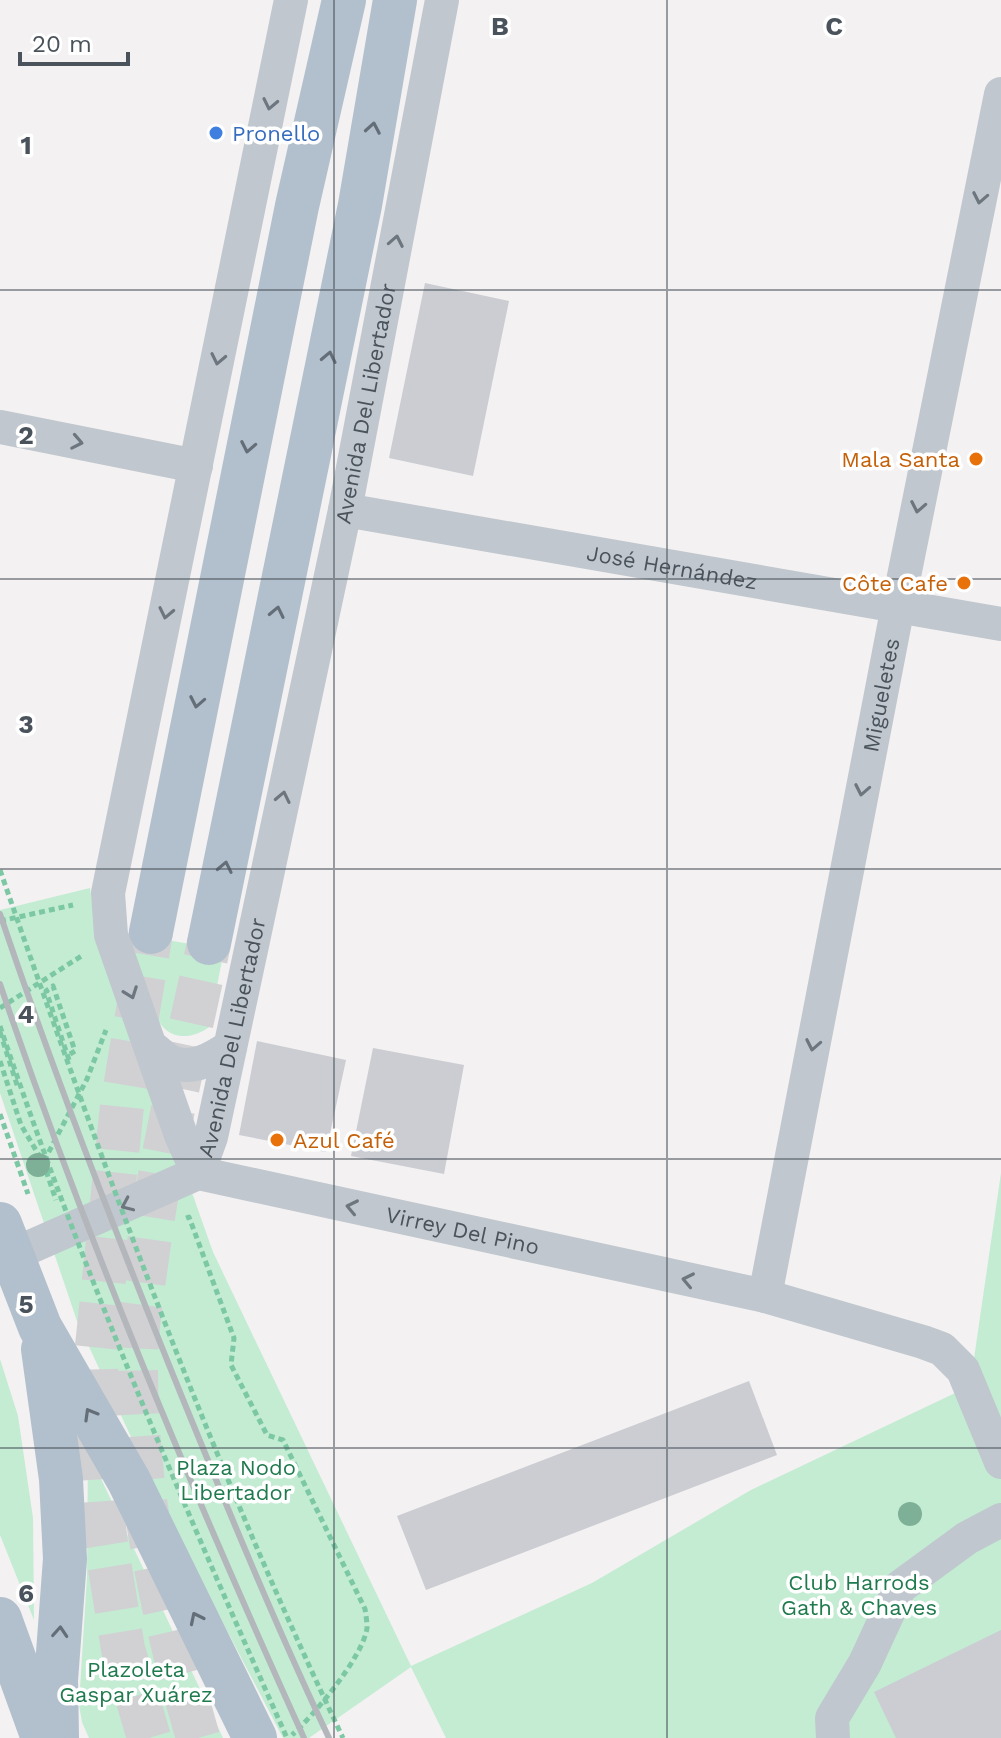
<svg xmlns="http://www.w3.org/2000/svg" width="1001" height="1738" viewBox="0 0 1001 1738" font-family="'Work Sans',sans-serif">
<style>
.green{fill:#c3ecd3}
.building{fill:#cbcdd2}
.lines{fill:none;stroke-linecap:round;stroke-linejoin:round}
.major-tunnel{stroke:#d1d1d3;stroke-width:44;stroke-dasharray:44 22;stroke-linecap:butt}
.path{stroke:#7dc8a4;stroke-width:5;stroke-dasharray:6 4;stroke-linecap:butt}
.minor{stroke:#c0c7ce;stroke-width:34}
.major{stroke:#b2bfcd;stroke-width:44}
.rail{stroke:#b3b6ba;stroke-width:6}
.path-bridge{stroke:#7dc8a4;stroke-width:5;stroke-dasharray:6 4;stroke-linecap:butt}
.tree{fill:#7eb097}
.oneway{stroke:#6d767e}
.oneway2{stroke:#646e78}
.grid{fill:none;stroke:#4a535c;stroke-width:2;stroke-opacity:0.55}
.shop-dot{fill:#3f7fe0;stroke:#fff;stroke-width:3}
.food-dot{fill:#e8710a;stroke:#fff;stroke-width:3}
.labels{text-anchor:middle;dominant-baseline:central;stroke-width:7;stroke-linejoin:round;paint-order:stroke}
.shop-label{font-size:22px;fill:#366cbe;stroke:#fff;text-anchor:start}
.street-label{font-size:22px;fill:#4a535c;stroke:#fff}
.food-label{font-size:22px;fill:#c56008;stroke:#fff;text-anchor:end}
.park-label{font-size:22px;fill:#1f7a4d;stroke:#fff}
.grid-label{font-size:26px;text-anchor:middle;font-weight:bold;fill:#4a535c;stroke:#fff;stroke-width:7;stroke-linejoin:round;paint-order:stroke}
</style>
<rect width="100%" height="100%" fill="#f3f1f1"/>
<!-- green -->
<g class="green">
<path d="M90 888 94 916 213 1252 411 1666 592 1583 751 1490 970 1386 1001 1173V1738H446L411 1667 309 1738H283L173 1527 77 1321 0 1093V910Z"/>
<path d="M122 932 224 950 209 1027C196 1037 176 1041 163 1027 148 1009 131 955 122 932Z"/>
<path d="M0 1359 18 1416 33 1518 34 1620 0 1535Z"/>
<path d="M88 1451 223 1738H89L82 1722 79 1705 87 1577Z"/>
</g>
<!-- building -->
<g class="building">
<path d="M425 283 509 301 473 476 389 458Z"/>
<path d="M257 1041 346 1060 326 1152 239 1135Z"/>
<path d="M373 1048 464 1065 444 1174 351 1156Z"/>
<path d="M749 1381 777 1455 426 1590 397 1516Z"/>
<path d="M1001 1630V1738H896L874 1692Z"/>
</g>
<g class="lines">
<!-- major-tunnel -->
<g class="major-tunnel">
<path d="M149 1738 123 1649 105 1537 99 1449 96 1356 122 1106 151 932"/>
<path d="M198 1738C163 1618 137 1500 136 1374 135 1338 141 1301 146 1265 160 1157 186 1050 209 943"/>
</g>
<!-- path -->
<g class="path">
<path d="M0 921 73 905"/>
<path d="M0 1008 83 955"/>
<path d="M0 1032 18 1088"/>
<path d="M69 1060 46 991 53 986 75 1051 70 1054"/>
<path d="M0 1061 21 1125 43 1162 56 1200"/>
<path d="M0 1114 28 1194"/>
<path d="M44 1161 87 1079 106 1030"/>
<path d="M186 1218 189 1217 234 1338 231 1365 267 1435 283 1440 365 1609C366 1615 367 1622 367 1628 363 1657 314 1715 292 1735"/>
</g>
<!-- minor -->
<g class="minor">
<path d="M0 427 196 466"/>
<path id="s1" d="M345 510 1001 624"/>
<path d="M151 1047C157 1051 166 1060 173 1063 194 1070 213 1058 230 1047"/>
<path d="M198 1173 181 1135 111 935 108 893 291 0"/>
<path id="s2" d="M198 1173 211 1137 345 510 442 0"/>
<path id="s3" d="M12 1255 198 1173 765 1296 923 1342 942 1349 963 1370 1001 1462"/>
<path id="s4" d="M765 1296 898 606 1001 94"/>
<path d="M833 1738 832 1718 865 1663 900 1587 967 1538 1001 1520"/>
</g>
<!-- major -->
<g class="major">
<path d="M151 932 297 206 344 0"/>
<path d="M209 943 360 205 395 0"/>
<path d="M0 1224 40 1327 129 1481 255 1738"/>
<path d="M43 1349 61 1479 65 1559 56 1680 57 1738"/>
<path d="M0 1619 43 1738"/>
</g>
<!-- rail -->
<g class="rail">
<path d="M0 914C55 1077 117 1237 182 1397 229 1512 276 1626 329 1738"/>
<path d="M0 984C87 1241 192 1491 304 1738"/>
</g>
<!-- path-bridge -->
<g class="path-bridge">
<path d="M0 870C102 1164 209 1457 343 1738"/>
<path d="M0 1026C81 1269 183 1504 287 1738"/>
</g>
</g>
<!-- trees -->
<g class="tree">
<circle cx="38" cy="1165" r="12"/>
<circle cx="910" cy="1514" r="12"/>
</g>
<!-- one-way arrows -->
<defs><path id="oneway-chevron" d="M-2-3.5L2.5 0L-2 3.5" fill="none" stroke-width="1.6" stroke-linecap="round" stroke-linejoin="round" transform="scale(2)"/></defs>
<g class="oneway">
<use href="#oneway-chevron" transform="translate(270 104) rotate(102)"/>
<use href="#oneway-chevron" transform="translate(980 198) rotate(101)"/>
<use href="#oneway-chevron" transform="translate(396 241) rotate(-79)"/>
<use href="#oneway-chevron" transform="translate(218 359) rotate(102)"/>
<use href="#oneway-chevron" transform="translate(77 442) rotate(11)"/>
<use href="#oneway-chevron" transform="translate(918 507) rotate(101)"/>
<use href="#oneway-chevron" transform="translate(166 613) rotate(102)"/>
<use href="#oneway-chevron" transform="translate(862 790) rotate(101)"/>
<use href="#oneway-chevron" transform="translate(283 797) rotate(-78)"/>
<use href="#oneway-chevron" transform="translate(131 993) rotate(70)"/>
<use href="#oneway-chevron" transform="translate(813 1045) rotate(101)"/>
<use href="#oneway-chevron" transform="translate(127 1205) rotate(156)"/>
<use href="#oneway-chevron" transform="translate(352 1207) rotate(-168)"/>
<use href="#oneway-chevron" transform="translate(688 1280) rotate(-168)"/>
</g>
<g class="oneway2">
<use href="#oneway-chevron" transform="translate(373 128) rotate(-80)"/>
<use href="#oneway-chevron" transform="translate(329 357) rotate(-78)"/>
<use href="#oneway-chevron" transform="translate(248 447) rotate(101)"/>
<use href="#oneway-chevron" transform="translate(277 612) rotate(-78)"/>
<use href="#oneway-chevron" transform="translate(197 702) rotate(101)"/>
<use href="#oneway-chevron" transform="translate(225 867) rotate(-78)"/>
<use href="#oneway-chevron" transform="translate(90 1414) rotate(-120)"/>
<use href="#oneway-chevron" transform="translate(196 1618) rotate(-116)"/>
<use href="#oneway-chevron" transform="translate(60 1632) rotate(-86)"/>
</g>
<!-- grid -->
<path class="grid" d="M334 0V1738M667 0V1738M0 290H1001M0 579H1001M0 869H1001M0 1159H1001M0 1448H1001"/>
<!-- markers -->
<circle class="shop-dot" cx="216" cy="133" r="8"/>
<g class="food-dot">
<circle cx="976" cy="459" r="8"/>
<circle cx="964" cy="583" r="8"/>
<circle cx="277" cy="1140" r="8"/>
</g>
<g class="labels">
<!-- shop labels -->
<g class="shop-label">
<text x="232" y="133">Pronello</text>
</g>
<!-- street labels -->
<g class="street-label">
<text stroke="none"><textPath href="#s2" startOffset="788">Avenida Del Libertador</textPath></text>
<text stroke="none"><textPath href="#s1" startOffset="332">José Hernández</textPath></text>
<text stroke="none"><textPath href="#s4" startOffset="612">Migueletes</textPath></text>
<text stroke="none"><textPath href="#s2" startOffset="140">Avenida Del Libertador</textPath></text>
<text stroke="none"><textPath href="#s3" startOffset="474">Virrey Del Pino</textPath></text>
</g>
<!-- food labels -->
<g class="food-label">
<text x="960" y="459">Mala Santa</text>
<text x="948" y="583">Côte Cafe</text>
<text x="293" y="1140" text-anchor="start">Azul Café</text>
</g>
<!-- park labels -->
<g class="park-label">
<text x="236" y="1467">Plaza Nodo<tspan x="236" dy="25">Libertador</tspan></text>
<text x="859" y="1582">Club Harrods<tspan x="859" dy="25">Gath &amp; Chaves</tspan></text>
<text x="136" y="1669">Plazoleta<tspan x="136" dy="25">Gaspar Xuárez</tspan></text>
</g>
</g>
<g class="grid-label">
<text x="500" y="35">B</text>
<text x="834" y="35">C</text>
<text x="26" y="154">1</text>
<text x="26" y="444">2</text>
<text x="26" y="733">3</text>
<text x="26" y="1023">4</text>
<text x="26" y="1313">5</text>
<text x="26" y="1602">6</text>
</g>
<!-- scale -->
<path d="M20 52v12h108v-12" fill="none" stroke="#4a535c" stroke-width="4"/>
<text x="32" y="52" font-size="24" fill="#4a535c" stroke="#ffffff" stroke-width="6" paint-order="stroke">20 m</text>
</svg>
